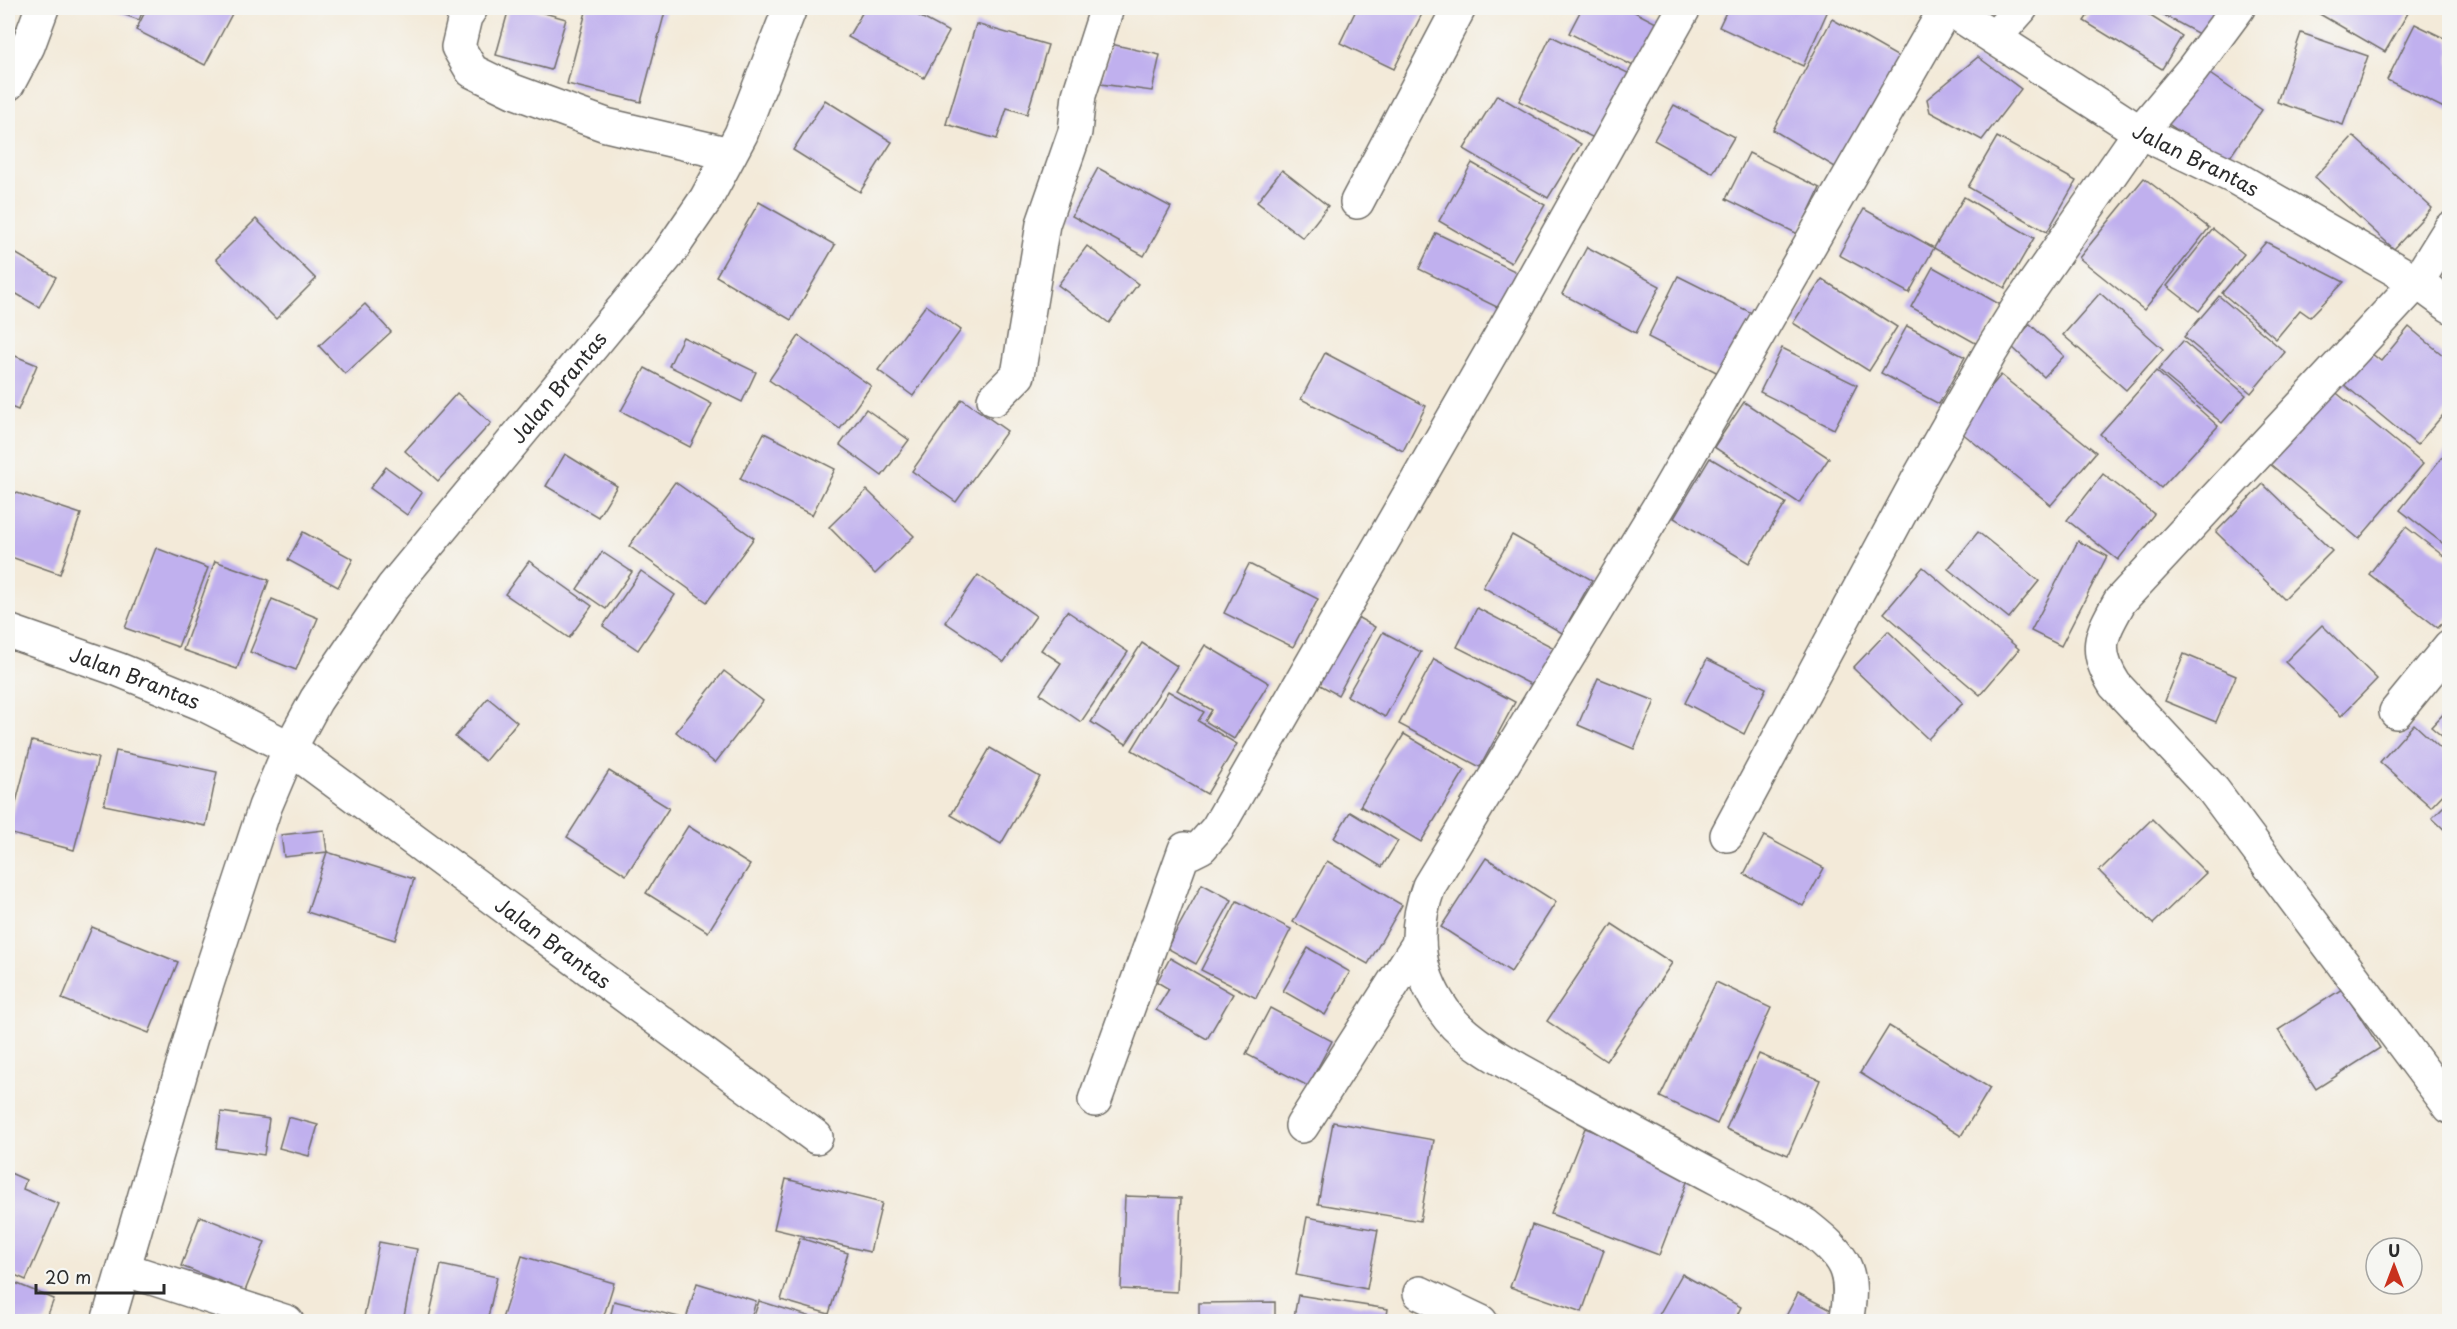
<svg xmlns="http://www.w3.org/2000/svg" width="2457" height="1329" viewBox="0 0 2457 1329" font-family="'Playpen Sans',sans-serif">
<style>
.building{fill:#c0b0ee}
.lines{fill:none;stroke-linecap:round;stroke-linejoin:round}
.minor-casing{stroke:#716e68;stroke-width:36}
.minor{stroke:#fff;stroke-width:33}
.labels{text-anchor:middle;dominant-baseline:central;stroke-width:4.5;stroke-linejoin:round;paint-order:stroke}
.street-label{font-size:20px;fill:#2b2b2b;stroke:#f6f6f2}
</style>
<rect width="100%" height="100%" fill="#f6f6f2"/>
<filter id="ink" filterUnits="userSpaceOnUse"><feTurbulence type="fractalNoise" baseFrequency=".0167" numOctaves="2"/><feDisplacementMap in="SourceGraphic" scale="12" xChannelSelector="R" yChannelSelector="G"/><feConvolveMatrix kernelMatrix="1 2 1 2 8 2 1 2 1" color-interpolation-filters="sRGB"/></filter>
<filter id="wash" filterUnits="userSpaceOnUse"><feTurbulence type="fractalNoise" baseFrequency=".008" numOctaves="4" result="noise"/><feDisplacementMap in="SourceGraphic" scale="24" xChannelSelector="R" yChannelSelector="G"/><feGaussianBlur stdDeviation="1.35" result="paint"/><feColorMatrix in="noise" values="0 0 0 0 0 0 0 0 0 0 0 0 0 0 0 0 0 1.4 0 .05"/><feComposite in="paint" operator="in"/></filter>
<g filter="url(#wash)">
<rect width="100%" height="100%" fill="#f3ead9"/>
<g id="blocks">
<!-- building -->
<g class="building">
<path d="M106 8H144L139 20Z"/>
<path d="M147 8H235L205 65 136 30Z"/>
<path d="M509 8H526L566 19 551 70 496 55Z"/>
<path d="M587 8H666L641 102 567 84Z"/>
<path d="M865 8H904L949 32 924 78 848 37Z"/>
<path d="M1357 8H1425L1394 69 1340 43Z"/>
<path d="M1582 8H1627L1662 26 1639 69 1569 33Z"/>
<path d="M1728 8H1829L1803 66 1719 27Z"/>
<path d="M2093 8H2138L2182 36 2162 69 2084 21Z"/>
<path d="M2160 8H2228L2210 40 2158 12Z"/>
<path d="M2312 8H2411L2385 52 2311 9Z"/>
<path d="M1832 19 1904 60 1845 173 1773 130Z"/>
<path d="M976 24 1048 45 1027 114 1007 108 997 139 946 124Z"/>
<path d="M2415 24 2450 41V111L2387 80Z"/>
<path d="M2301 33 2368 56 2343 125 2277 102Z"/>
<path d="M1551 36 1630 74 1598 140 1519 101Z"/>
<path d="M1111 44 1160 55 1152 91 1101 84Z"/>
<path d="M1978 57 2021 89 1982 140 1930 112 1927 99Z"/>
<path d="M2204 70 2262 110 2226 163 2167 123Z"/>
<path d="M1497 95 1581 144 1548 198 1464 149Z"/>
<path d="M825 100 892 142 860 192 793 150Z"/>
<path d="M1674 105 1734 137 1713 173 1654 140Z"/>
<path d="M2353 136 2432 208 2394 249 2315 177Z"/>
<path d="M1997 137 2076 181 2047 232 1968 187Z"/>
<path d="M1749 153 1820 188 1798 234 1726 199Z"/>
<path d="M1472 163 1545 205 1511 263 1439 221Z"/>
<path d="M1098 168 1171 207 1144 256 1072 216Z"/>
<path d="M1282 170 1328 206 1303 238 1257 202Z"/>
<path d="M2144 178 2209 228 2144 310 2079 258Z"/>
<path d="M1964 197 2034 238 2005 288 1934 248 1909 293 1839 255 1864 209 1934 248Z"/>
<path d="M759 202 835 245 791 320 716 276Z"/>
<path d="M256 219 316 279 276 319 216 259Z"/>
<path d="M2213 229 2244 254 2199 311 2167 286Z"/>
<path d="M1436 233 1521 274 1503 310 1419 269Z"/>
<path d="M2266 242 2344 282 2310 317 2300 310 2276 339 2222 293Z"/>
<path d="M1087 246 1138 284 1109 323 1058 285Z"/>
<path d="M1587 247 1660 286 1636 333 1562 294Z"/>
<path d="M8 249 56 277 39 307 8 289Z"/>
<path d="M1933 267 2001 305 1979 345 1911 307Z"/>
<path d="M1678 276 1756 315 1724 376 1648 337Z"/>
<path d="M1822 279 1897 327 1869 371 1793 323Z"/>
<path d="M2100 293 2163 349 2126 390 2063 335Z"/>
<path d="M2219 296 2285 352 2251 393 2184 337Z"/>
<path d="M365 304 391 332 345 374 319 346Z"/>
<path d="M926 305 961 330 913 396 878 370Z"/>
<path d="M2030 324 2064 356 2044 377 2011 346Z"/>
<path d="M1907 326 1965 357 1939 404 1881 373Z"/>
<path d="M2409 327 2450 361V407L2417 445 2336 378 2362 346 2381 361Z"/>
<path d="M799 336 871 386 840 429 769 380Z"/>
<path d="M683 337 756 372 742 402 669 366Z"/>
<path d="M2183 341 2246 395 2222 423 2158 370Z"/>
<path d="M1782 348 1857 385 1834 429 1760 392Z"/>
<path d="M8 353 37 365 18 410 8 406Z"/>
<path d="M1325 353 1426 406 1403 451 1301 399Z"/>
<path d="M645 368 712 404 690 447 621 411Z"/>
<path d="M2156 371 2218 426 2161 488 2100 434Z"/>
<path d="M2001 375 2096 452 2051 505 1956 428Z"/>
<path d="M2327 385 2423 464 2359 539 2264 459Z"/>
<path d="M457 393 491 423 438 481 405 451Z"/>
<path d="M962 399 1007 431 956 502 912 471Z"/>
<path d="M1744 402 1829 458 1799 503 1714 447Z"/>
<path d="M866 409 909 440 882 476 840 445Z"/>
<path d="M764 433 835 469 812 515 740 479Z"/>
<path d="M2446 452 2450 454V549L2400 510Z"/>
<path d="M565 454 617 486 598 517 546 486Z"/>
<path d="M1710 458 1786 503 1749 563 1674 518Z"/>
<path d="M386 467 422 493 407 515 370 488Z"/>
<path d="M2103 474 2154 514 2118 560 2067 520Z"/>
<path d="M675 482 754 538 707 602 629 546Z"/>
<path d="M2263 484 2332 551 2284 599 2216 532Z"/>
<path d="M8 490 81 514 60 574 8 556Z"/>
<path d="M867 490 914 536 875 574 829 527Z"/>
<path d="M2406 527 2450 561V614L2438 628 2369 574Z"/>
<path d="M303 532 353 559 338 587 288 560Z"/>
<path d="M1978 532 2039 581 2009 618 1948 569Z"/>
<path d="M1512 535 1592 580 1562 633 1483 587Z"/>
<path d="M2078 541 2107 556 2061 646 2031 631Z"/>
<path d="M156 548 208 568 178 647 125 628Z"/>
<path d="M602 552 632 572 606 609 577 589Z"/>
<path d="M215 561 269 580 237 669 183 650Z"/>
<path d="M529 561 592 606 569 638 505 594Z"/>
<path d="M1249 564 1318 599 1293 647 1224 613Z"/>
<path d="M1923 567 2019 649 1980 695 1884 613Z"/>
<path d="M641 571 675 595 638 650 603 626Z"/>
<path d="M978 575 1036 616 1004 662 945 622Z"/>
<path d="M272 599 318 618 296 670 250 652Z"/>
<path d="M1477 608 1562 652 1542 690 1457 647Z"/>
<path d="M1067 611 1128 652 1081 722 1040 694 1061 663 1041 650Z"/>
<path d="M1350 613 1375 627 1338 695 1313 681Z"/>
<path d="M2322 625 2377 679 2341 716 2285 662Z"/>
<path d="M1888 631 1963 703 1928 739 1853 668Z"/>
<path d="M1383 632 1421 652 1385 717 1347 696Z"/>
<path d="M1142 643 1177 666 1126 744 1091 722Z"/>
<path d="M1205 645 1269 683 1234 739 1205 721 1212 710 1177 690Z"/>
<path d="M2184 654 2236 676 2216 722 2165 701Z"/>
<path d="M1434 659 1515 702 1480 767 1399 724Z"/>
<path d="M1707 659 1766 688 1744 734 1685 703Z"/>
<path d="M724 671 763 701 715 763 676 732Z"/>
<path d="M1598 678 1655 701 1634 749 1578 725Z"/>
<path d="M1168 691 1204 712 1198 721 1237 744 1207 794 1132 750Z"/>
<path d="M488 698 517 722 485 761 455 737Z"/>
<path d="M2450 707V743L2431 727Z"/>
<path d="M2414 724 2450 757V787L2431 807 2380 762Z"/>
<path d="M1404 734 1465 770 1421 842 1360 806Z"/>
<path d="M32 741 98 758 74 850 8 833Z"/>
<path d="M990 748 1040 777 1001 844 951 815Z"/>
<path d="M116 751 217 772 206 826 104 805Z"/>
<path d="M609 771 669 808 626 875 567 837Z"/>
<path d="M2450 800V835L2432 818Z"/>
<path d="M1350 812 1398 841 1382 867 1334 838Z"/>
<path d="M2152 819 2206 873 2153 924 2099 871Z"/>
<path d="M688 826 750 865 708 932 646 893Z"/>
<path d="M324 830 327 852 284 857 281 835Z"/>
<path d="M1764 836 1824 868 1803 906 1744 874Z"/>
<path d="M327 852 414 879 395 940 307 912Z"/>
<path d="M1486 858 1556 902 1511 972 1441 927Z"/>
<path d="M1327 861 1402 905 1368 964 1293 922Z"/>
<path d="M1202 884 1232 900 1196 964 1167 948Z"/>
<path d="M1237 901 1291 929 1256 998 1201 970Z"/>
<path d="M1612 924 1672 963 1606 1061 1547 1021Z"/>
<path d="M92 927 178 962 149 1033 62 999Z"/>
<path d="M1308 948 1350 972 1325 1015 1283 991Z"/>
<path d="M1170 958 1233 994 1207 1039 1156 1010 1169 989 1157 982Z"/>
<path d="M1716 982 1771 1008 1717 1124 1660 1097Z"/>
<path d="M2342 989 2380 1048 2316 1089 2278 1030Z"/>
<path d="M1270 1008 1332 1041 1308 1086 1246 1054Z"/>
<path d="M1889 1026 1990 1088 1961 1136 1860 1073Z"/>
<path d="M1759 1054 1820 1080 1788 1155 1726 1129Z"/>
<path d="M221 1112 269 1119 264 1155 216 1148Z"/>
<path d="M288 1117 318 1125 309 1156 279 1148Z"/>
<path d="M1333 1122 1434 1140 1420 1221 1318 1204Z"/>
<path d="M1585 1128 1692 1169 1659 1255 1551 1214Z"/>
<path d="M8 1172 26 1180 23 1189 59 1204 26 1280 8 1272Z"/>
<path d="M786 1179 882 1203 870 1252 774 1229Z"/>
<path d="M1125 1196 1181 1198 1177 1292 1121 1289Z"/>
<path d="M200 1216 265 1242 245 1291 181 1266Z"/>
<path d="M1307 1217 1378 1230 1367 1289 1296 1275Z"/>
<path d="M1532 1225 1604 1250 1582 1312 1510 1287Z"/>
<path d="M800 1238 848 1253 829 1314 781 1300Z"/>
<path d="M379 1242 417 1249 403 1322H363Z"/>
<path d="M522 1256 614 1283 602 1322H501Z"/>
<path d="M441 1265 497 1277 487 1322H428Z"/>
<path d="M1682 1274 1741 1307 1734 1322H1655Z"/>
<path d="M8 1280 54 1299 45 1322H8Z"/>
<path d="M697 1283 756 1301 750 1322H685Z"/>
<path d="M1798 1293 1839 1314 1835 1322 1784 1320Z"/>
<path d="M1298 1295 1388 1309 1386 1322H1293Z"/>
<path d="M614 1301 679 1317 678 1322H609Z"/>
<path d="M759 1301 818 1319 817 1322H752Z"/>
<path d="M1275 1302V1322H1199V1303Z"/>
</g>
</g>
</g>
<g filter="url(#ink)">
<use href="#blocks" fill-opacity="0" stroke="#716e68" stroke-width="1.5"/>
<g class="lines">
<defs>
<g id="minor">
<path d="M471 8 465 17 458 47 472 71 513 91 606 125 730 154"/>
<path id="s1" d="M1948 8 2140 132 2234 177 2417 282 2450 306"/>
<path d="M1995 37 2021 8"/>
<path d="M8 84 28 46 42 8"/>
<path d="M1357 202 1459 8"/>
<path d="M2450 229 2417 282 2120 601C2101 635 2092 649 2115 685L2213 790 2450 1107"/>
<path d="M994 399 1018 375 1043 224 1075 132 1079 95 1107 8"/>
<path id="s2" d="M8 631 117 669 203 704 290 748 816 1137"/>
<path d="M2396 712 2450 646"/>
<path d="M1727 835 1920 476 1990 353 2021 303 2140 132 2192 70 2238 8"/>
<path d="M1095 1100 1185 849 1191 852 1201 847 1217 829 1519 304 1684 8"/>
<path d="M1302 1126 1419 943"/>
<path d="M124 1269 287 1322"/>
<path d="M1420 1293 1481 1322"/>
<path id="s3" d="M108 1322 203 996 265 807 290 748 316 700 393 587 669 253 706 199 741 134 790 8"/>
<path d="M1846 1322C1856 1269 1845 1257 1805 1225 1720 1179 1634 1135 1550 1087 1519 1069 1471 1046 1449 1018 1417 977 1411 935 1429 886L1663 500 1946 8"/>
</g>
</defs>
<!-- minor casing -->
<use href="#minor" class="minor-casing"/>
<!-- minor -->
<use href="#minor" class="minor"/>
</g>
</g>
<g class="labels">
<!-- street labels -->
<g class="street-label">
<text stroke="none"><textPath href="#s1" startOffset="291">Jalan Brantas</textPath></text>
<text stroke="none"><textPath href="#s3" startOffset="1053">Jalan Brantas</textPath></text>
<text stroke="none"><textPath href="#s2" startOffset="135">Jalan Brantas</textPath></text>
<text stroke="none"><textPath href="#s2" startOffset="633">Jalan Brantas</textPath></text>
</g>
</g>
<!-- margin -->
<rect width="2457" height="1329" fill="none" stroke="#f6f6f2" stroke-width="30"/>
<!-- north arrow -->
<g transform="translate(2394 1266)"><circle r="28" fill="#f6f6f2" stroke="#a5a5a2" stroke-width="1.5"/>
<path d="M0-4.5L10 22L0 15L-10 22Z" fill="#c8321e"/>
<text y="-9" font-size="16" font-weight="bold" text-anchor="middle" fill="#2b2b2b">U</text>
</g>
<!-- scale -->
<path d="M36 1284v9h128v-9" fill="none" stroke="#2b2b2b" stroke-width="3"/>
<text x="45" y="1284" font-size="18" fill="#2b2b2b" stroke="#f6f6f2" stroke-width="4.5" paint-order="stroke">20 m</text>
</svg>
